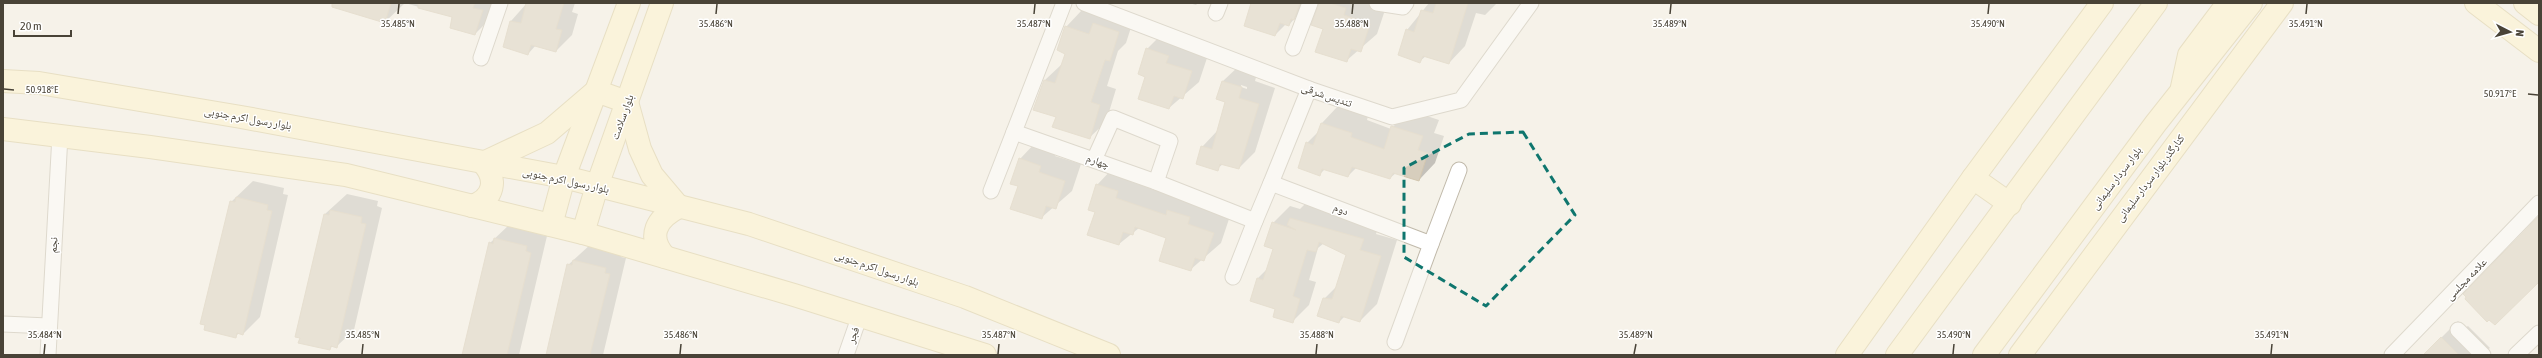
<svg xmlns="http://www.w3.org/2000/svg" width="2542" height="358" viewBox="0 0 2542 358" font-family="'Asap Condensed','Noto Naskh Arabic',sans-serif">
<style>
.shadow{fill:#0003;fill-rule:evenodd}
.building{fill:#d7cebd;stroke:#d3c7b0}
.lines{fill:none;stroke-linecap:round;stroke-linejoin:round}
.street-casing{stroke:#c1baab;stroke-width:17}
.secondary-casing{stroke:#d7c897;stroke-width:24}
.street{stroke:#fff;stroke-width:15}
.secondary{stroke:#fff4c9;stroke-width:22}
.marked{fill:none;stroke:#0f766e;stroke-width:3;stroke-dasharray:8 5;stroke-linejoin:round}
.ticks{fill:none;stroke:#494337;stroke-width:1.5}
.labels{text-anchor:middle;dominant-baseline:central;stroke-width:3;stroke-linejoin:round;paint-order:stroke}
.street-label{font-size:11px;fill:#494337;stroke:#fff}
.ticks-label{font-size:10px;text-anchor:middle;fill:#494337;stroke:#fff;stroke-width:3;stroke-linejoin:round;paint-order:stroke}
</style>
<rect width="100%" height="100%" fill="#f5f2e9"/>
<!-- shadow -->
<g class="shadow">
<path d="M356 3H496L492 17 475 34 454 17 405 3 385 22Z"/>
<path d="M527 3H575L572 12 578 14 572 35 556 51 536 45 528 54 504 47 511 21Z"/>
<path d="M1189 3H1198L1196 5Z"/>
<path d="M1252 3H1308L1289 25 1286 24 1275 35Z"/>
<path d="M1321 3H1373L1386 7 1377 34 1346 61 1324 28Z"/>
<path d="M1429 3H1497L1485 15 1476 13 1465 46 1449 63 1426 56 1420 61 1407 30Z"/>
<path d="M1082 10 1135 15 1126 43 1118 51 1107 86 1116 89 1106 122 1089 138 1057 116 1035 109 1045 80 1062 64 1066 53V27Z"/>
<path d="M1164 32 1208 55 1199 82 1169 108 1146 76 1147 49Z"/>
<path d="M1240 65 1258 70 1255 81 1275 88 1255 152 1239 168 1223 164 1217 169 1202 147 1218 130 1226 102 1223 81ZM1241 85 1247 87V89L1241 87Z"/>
<path d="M1338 106 1368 116 1367 120 1391 129 1409 110 1439 120 1434 133 1444 136 1435 163 1419 180 1396 173 1390 178 1357 167 1348 176 1325 169 1320 174 1307 143 1319 131 1322 123Z"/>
<path d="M1036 142 1057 149 1055 156 1081 164 1072 191 1041 218 1019 186 1020 159Z"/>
<path d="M1113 168 1134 175 1132 182 1230 216 1221 243 1190 270 1168 238 1139 228 1119 244 1096 212 1097 185Z"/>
<path d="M253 181 284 188 283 194 288 195 260 317 243 334 239 333 235 337 231 202Z"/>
<path d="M347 194 378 201 377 206 382 208 354 330 337 346H333L329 349 301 337 325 214Z"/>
<path d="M1308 201 1380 222 1376 234 1397 240 1377 304 1360 321 1345 316 1339 322 1324 299 1338 285 1347 255 1324 243 1318 248 1309 280 1316 282 1309 305 1292 322 1277 308 1251 300 1258 278 1268 268 1274 248 1273 223 1290 206 1300 209Z"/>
<path d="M512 222 543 229 542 235 547 236 519 355H463L490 243Z"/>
<path d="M591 244 622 251 621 257 626 258 603 355H547L568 265Z"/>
<path d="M2458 321 2465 328 2468 326 2490 348 2487 350 2492 355H2424Z"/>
</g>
<!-- building -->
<g class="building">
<path d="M332 3H391L385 23 332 7Z"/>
<path d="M418 3H475L473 8 483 10 475 35 450 28 452 17 418 8Z"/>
<path d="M526 3H564L556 29 562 30 556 52 531 45 528 55 503 47 510 21 521 23Z"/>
<path d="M1251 3H1300L1294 20 1291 19 1289 26 1280 23 1275 36 1244 26Z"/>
<path d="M1319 3H1330L1346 8 1344 15 1370 24 1361 52 1351 49 1347 62 1315 52 1323 29 1311 25Z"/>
<path d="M1436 3H1468L1449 64 1423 56 1420 63 1398 55 1406 29 1414 32 1421 10 1433 13Z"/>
<path d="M1093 23 1119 32 1110 61 1105 60 1091 102 1100 105 1090 139 1052 127 1056 117 1033 110 1044 80 1055 83 1065 54 1057 50 1065 26 1089 34Z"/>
<path d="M1146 48 1169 56 1166 63 1192 71 1183 99 1174 96 1169 109 1138 99 1145 77 1138 74Z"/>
<path d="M1222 81 1242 87 1239 98 1259 104 1239 169 1220 164 1218 171 1196 164 1201 146 1212 149 1225 102 1216 99Z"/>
<path d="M1321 123 1352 133 1351 137 1384 149 1391 126 1423 136 1418 150 1428 153 1419 181 1393 173 1390 179 1352 167 1348 177 1322 169 1320 176 1298 168 1306 142 1313 145Z"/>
<path d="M1019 158 1041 166 1039 172 1065 181 1056 209 1046 206 1042 219 1010 209 1018 186 1010 184Z"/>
<path d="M1096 184 1118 191 1116 198 1166 215 1167 210 1190 217 1188 224 1214 233 1204 261 1195 258 1191 271 1159 261 1166 238 1135 227 1133 235 1123 232 1119 245 1087 235 1095 212 1088 210Z"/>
<path d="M236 197 268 205 267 210 272 211 243 335 237 333 236 338 204 330 205 325 200 324 230 201 235 202Z"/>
<path d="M330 210 362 217 361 223 366 224 337 348 331 346 330 350 298 343 300 338 295 337 324 214 329 215Z"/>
<path d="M2539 216V282L2495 325 2489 320 2487 322 2465 299 2466 297 2463 294Z"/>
<path d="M1290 218 1364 239 1360 250 1381 256 1360 322 1341 316 1339 323 1317 316 1323 298 1332 299 1346 255 1319 242 1316 252 1307 250 1293 296 1300 299 1293 323 1273 317 1275 309 1250 301 1257 278 1263 280 1273 249 1264 246 1272 222 1296 230 1287 225Z"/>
<path d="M494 238 527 246 526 251 531 253 507 355H462L489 242 493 244Z"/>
<path d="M573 260 606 268 605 273 610 274 590 355H546L567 264 572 265Z"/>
<path d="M2441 337 2459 355H2423Z"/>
</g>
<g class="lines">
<defs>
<g id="street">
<path d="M1064 3 1014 132 1156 182 1255 221 1233 277"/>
<path d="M1084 3 1309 89 1392 117 1461 100 1531 3"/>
<path d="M1377 3 1403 7 1406 3"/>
<path d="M1216 13 1220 3"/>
<path d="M1293 48 1310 3"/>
<path d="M481 58 500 3"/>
<path d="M1309 89 1271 183 1431 244 1459 170"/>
<path d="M1094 160 1113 118 1170 141 1156 182"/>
<path d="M991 191 1014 132"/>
<path d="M1255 221 1271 183"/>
<path d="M3 324 48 326"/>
<path d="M2458 330 2483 355"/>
<path d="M1395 342 1431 244"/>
<path d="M48 355 60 135"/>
<path d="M846 355 860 315"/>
<path d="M2392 355 2539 203"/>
<path d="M2516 355 2539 333"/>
</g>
<g id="secondary">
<path d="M2476 3 2539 51"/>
<path d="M2525 3 2539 14"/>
<path d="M3 81 39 83 241 117 564 177 749 224 965 297 1109 355"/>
<path d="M2182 87 2189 55 2228 3"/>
<path d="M3 129 150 147 346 175 583 233 794 295 985 355"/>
<path d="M1973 178 2010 204"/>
<path d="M472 206C494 199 498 179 483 163L547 133 596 91 627 102 640 149 652 175 679 207C657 218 646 236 665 257"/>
<path d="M551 225 564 177 629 3"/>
<path d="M583 233 597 186 662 3"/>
<path d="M1847 355 1973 178 2102 3"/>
<path d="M1897 355 2156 3"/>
<path d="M1984 355 2156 123 2251 3"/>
<path d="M2020 355 2282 3"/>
</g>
</defs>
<!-- street casing -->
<use href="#street" class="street-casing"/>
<!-- secondary casing -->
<use href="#secondary" class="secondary-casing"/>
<!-- street -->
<use href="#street" class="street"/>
<!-- secondary -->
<use href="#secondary" class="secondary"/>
</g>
<!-- marked area -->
<path d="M0 0H2542V358H0ZM1523 132 1575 215 1486 306 1404 257V168L1469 134Z" fill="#f5f2e9" fill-opacity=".55" fill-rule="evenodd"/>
<path class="marked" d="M1523 132 1575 215 1486 306 1404 257V168L1469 134Z"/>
<!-- ticks -->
<path class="ticks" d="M398 14 399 4M716 14 717 4M1034 14 1035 4M1352 14 1353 4M1670 14 1671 4M1988 14 1989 4M2306 14 2307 4M4 89 14 90M2528 94 2538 95M44 354 45 344M362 354 363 344M680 354 681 344M998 354 999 344M1316 354 1317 344M1634 354 1636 344M1953 354 1954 344M2271 354 2272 344"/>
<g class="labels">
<!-- street labels -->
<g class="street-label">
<text transform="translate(1327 95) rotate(19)">تندیس شرقی</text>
<text transform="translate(622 117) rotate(-70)">بلوار سلامت</text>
<text transform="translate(248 118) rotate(10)">بلوار رسول اکرم جنوبی</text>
<text transform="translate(1098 161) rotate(19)">چهارم</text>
<text transform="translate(2116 178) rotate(-53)">بلوار سردار سلیمانی</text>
<text transform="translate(2150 178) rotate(-53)">کنارگذر بلوار سردار سلیمانی</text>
<text transform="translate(566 180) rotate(12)">بلوار رسول اکرم جنوبی</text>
<text transform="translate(1341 209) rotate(21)">دوم</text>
<text transform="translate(53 245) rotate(-87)">نجم</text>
<text transform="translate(877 268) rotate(19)">بلوار رسول اکرم جنوبی</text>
<text transform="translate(2466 279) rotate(-46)">علامه مجلسی</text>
<text transform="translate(853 335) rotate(-71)">فجر</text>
</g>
</g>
<g class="ticks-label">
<text x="398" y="27">35.485°N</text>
<text x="716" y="27">35.486°N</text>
<text x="1034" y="27">35.487°N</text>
<text x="1352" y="27">35.488°N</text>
<text x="1670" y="27">35.489°N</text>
<text x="1988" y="27">35.490°N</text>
<text x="2306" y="27">35.491°N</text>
<text x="42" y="93">50.918°E</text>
<text x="2500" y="97">50.917°E</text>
<text x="45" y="338">35.484°N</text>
<text x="363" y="338">35.485°N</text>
<text x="681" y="338">35.486°N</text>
<text x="999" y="338">35.487°N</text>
<text x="1317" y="338">35.488°N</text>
<text x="1636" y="338">35.489°N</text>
<text x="1954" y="338">35.490°N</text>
<text x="2272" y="338">35.491°N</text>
</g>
<!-- border -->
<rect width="2542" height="358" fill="none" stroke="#494337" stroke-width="8"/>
<!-- north arrow -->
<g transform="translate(2510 32) rotate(96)" stroke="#ffffff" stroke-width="3" paint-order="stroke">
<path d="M0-3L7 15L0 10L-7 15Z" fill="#494337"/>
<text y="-6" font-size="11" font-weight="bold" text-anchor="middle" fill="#494337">N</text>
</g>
<!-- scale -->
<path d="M14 30v6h57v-6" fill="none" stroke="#494337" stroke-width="2"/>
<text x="20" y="30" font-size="12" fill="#494337" stroke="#ffffff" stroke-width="3" paint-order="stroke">20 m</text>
</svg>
